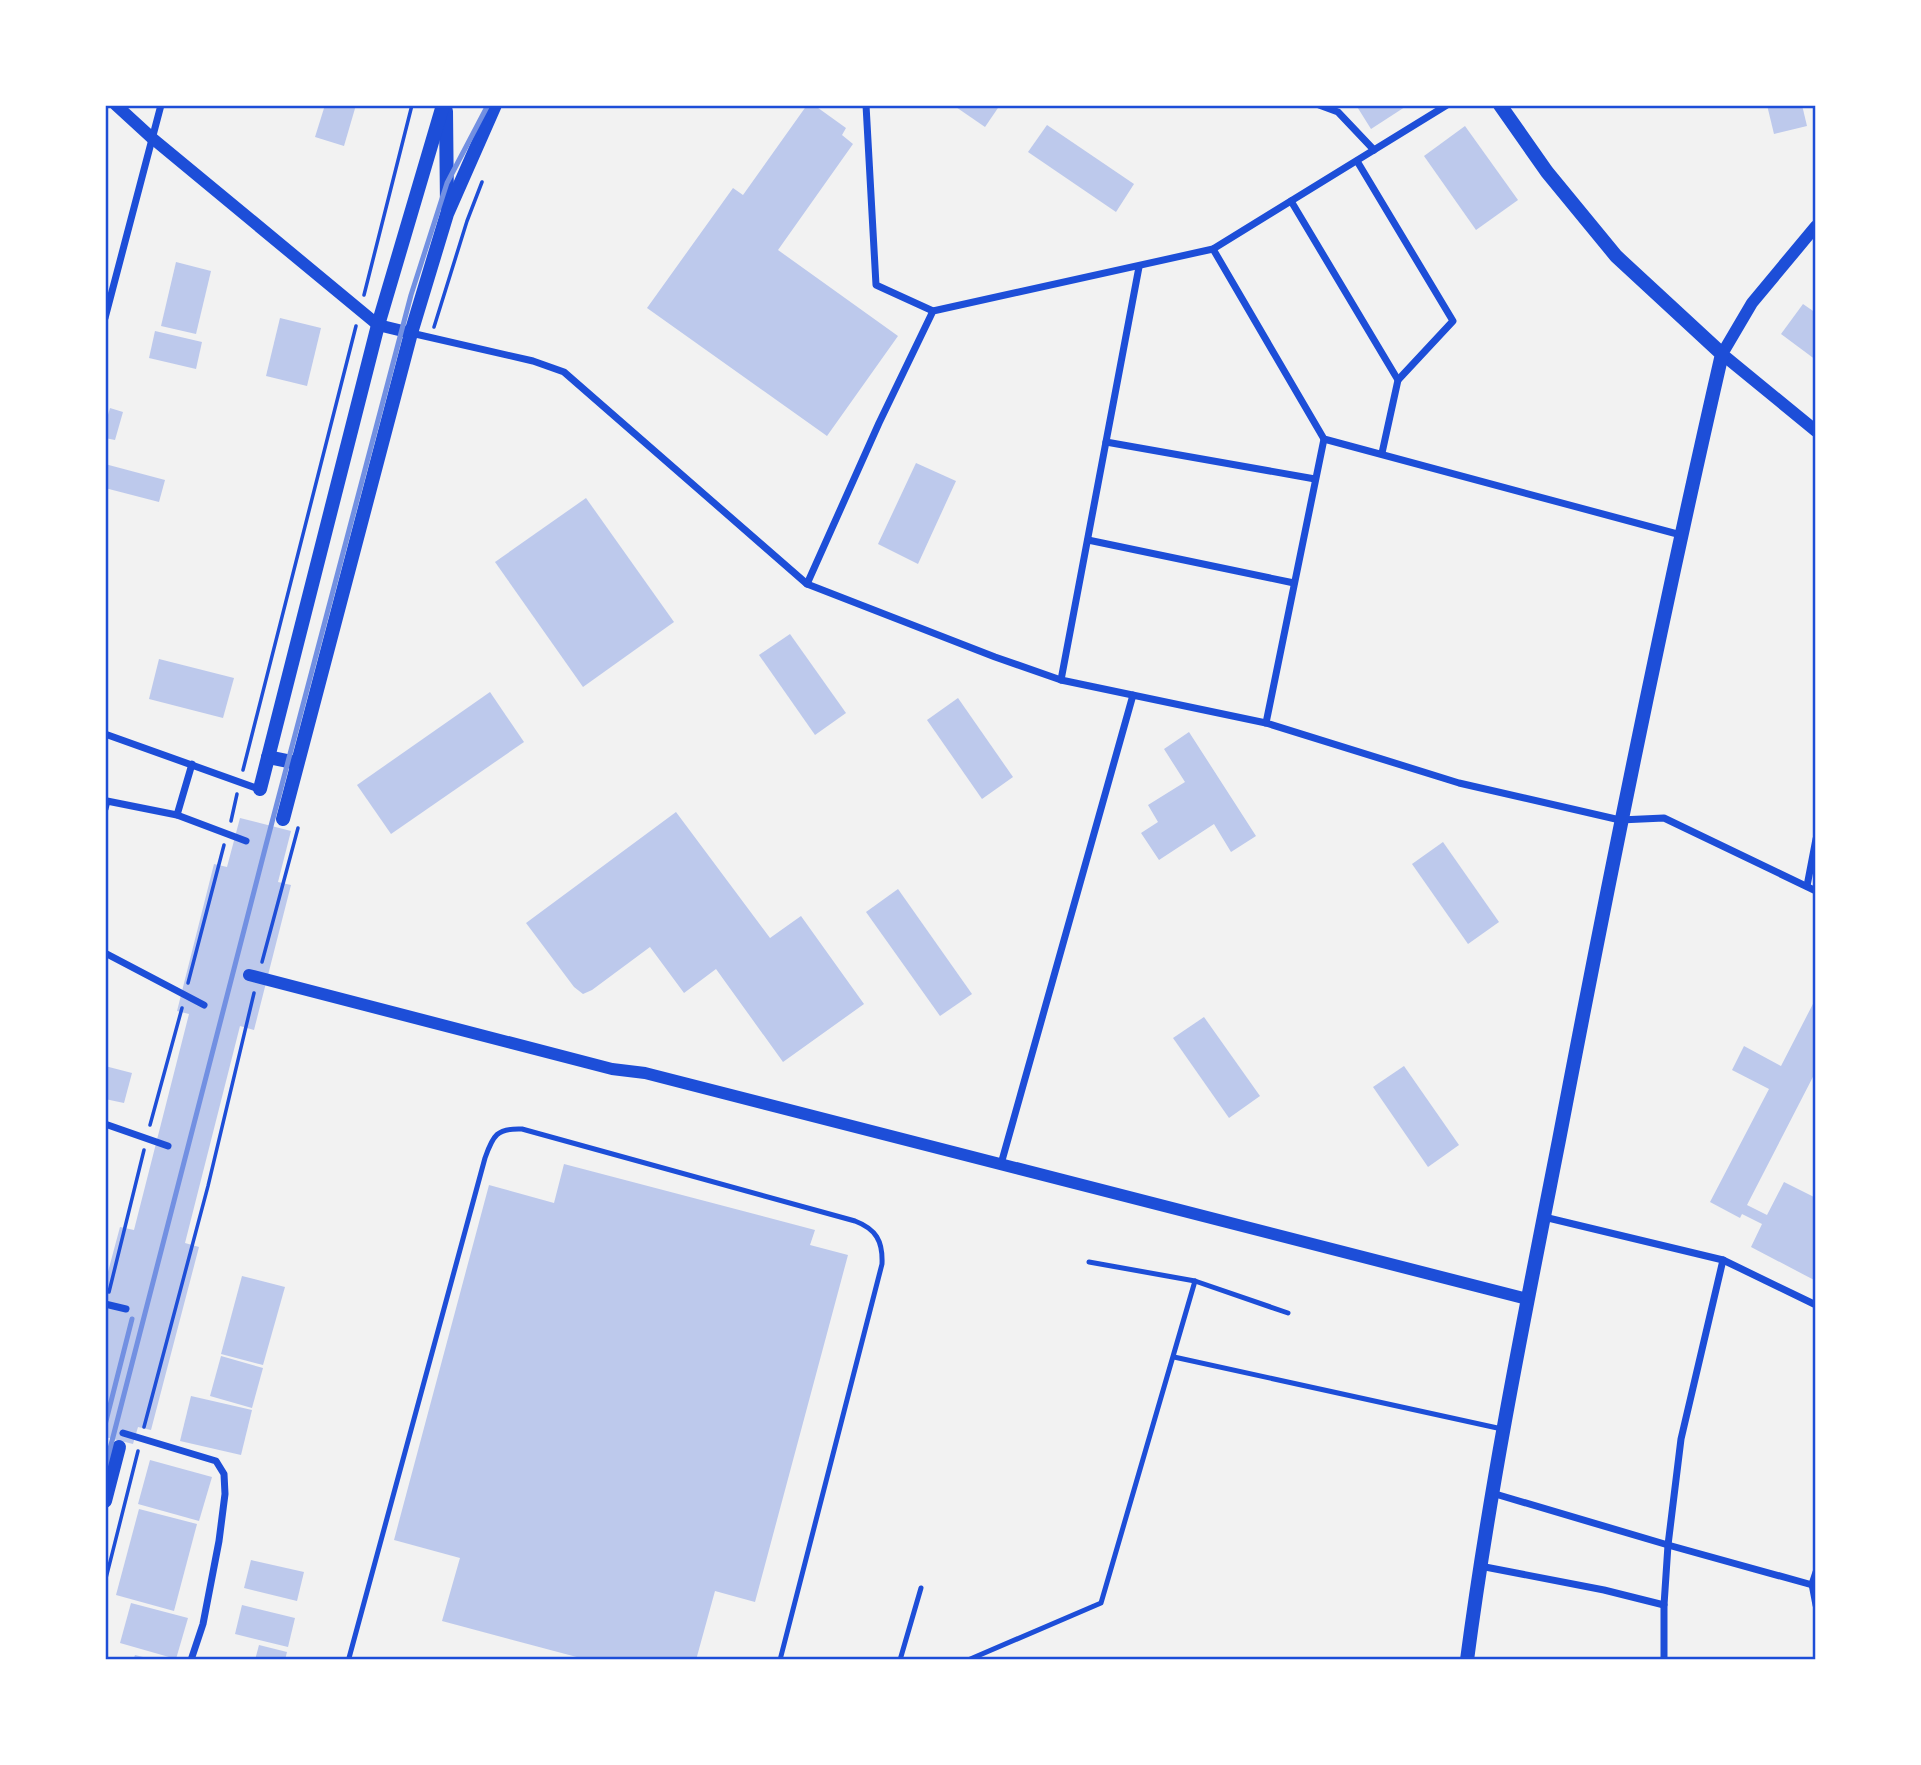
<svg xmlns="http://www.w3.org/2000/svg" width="1921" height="1765" viewBox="0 0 1921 1765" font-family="'Noto Serif',serif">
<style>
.building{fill:#bdc9ec}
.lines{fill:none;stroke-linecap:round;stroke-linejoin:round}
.path{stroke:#1d4ed8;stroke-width:3.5}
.service{stroke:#1d4ed8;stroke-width:5}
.minor{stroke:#1d4ed8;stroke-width:7}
.tertiary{stroke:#1d4ed8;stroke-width:12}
.secondary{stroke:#1d4ed8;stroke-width:14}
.rail{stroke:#7290e2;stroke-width:5}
.neatline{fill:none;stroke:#1d4ed8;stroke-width:2.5}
</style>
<rect width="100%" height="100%" fill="#f2f2f2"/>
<!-- building -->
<g class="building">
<path d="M325 105H356L344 146 315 137Z"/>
<path d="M807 105H814L846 128 842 135 853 144 778 250 898 336 827 436 647 308 733 188 743 195Z"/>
<path d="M953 105H1000L985 127Z"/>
<path d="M1356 105H1408L1371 129Z"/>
<path d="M1767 105H1802L1807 126 1774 134Z"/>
<path d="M1047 125 1134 184 1116 212 1028 152Z"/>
<path d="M1465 126 1518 200 1476 230 1424 156Z"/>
<path d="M176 262 211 271 196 334 161 326Z"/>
<path d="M1803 304 1816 313V360L1781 334Z"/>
<path d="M280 318 321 328 307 386 266 376Z"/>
<path d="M155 331 202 342 196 369 149 358Z"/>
<path d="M110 408 123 412 115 440 105 438V425Z"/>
<path d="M916 463 956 481 918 564 878 544Z"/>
<path d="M105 464 165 480 159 502 105 488Z"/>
<path d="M586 498 674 622 583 687 495 562Z"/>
<path d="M790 634 846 713 815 735 759 655Z"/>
<path d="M159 659 234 678 223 718 149 699Z"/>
<path d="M490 692 524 742 391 834 357 785Z"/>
<path d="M958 698 1013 777 982 799 927 720Z"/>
<path d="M1189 732 1256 836 1231 852 1214 824 1159 860 1141 833 1158 822 1148 805 1185 782 1164 749Z"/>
<path d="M676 812 770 938 801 916 864 1004 783 1062 716 969 684 993 650 947 592 990 583 994 574 987 526 923Z"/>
<path d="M240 818 291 831 278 882 291 885 254 1030 240 1026 185 1243 199 1247 151 1430 138 1427 133 1444 105 1437V1283L120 1227 134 1230 189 1014 177 1011 214 864 227 867Z"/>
<path d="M1443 842 1499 922 1468 944 1412 864Z"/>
<path d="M898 889 972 994 940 1016 866 912Z"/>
<path d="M1816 998V1071L1747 1205 1767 1215 1784 1182 1816 1198V1281L1751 1247 1762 1224 1742 1214 1740 1218 1710 1202 1769 1089 1732 1070 1744 1046 1781 1066Z"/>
<path d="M1204 1017 1260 1096 1229 1118 1173 1038Z"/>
<path d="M105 1066 132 1073 124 1103 105 1099Z"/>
<path d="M1404 1066 1459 1145 1428 1167 1373 1087Z"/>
<path d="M564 1164 815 1230 810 1245 848 1255 755 1602 715 1591 696 1660H588L442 1621 460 1558 394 1540 489 1185 554 1203Z"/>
<path d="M242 1276 285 1287 263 1365 221 1354Z"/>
<path d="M221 1356 263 1368 252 1408 210 1396Z"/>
<path d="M191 1396 252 1410 241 1455 180 1441Z"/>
<path d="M150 1460 212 1477 199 1521 138 1504Z"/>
<path d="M139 1509 197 1524 174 1611 116 1595Z"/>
<path d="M251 1560 304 1572 297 1601 244 1588Z"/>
<path d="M131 1603 188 1618 176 1659 120 1643Z"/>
<path d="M242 1605 295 1618 288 1647 235 1634Z"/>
<path d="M259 1645 287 1652 285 1660H255Z"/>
<path d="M135 1655 151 1659V1660H133Z"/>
</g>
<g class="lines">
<!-- path -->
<g class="path">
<path d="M364 295 412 105"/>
<path d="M434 327 467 221 482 182"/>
<path d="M243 770 356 326"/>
<path d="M231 821 237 794"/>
<path d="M262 962 298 828"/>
<path d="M188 983 224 845"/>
<path d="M150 1125 182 1008"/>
<path d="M109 1292 144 1150"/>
<path d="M144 1427 208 1186 254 993"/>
<path d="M105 1582 138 1451"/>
</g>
<!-- service -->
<g class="service">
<path d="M1089 1262 1195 1281 1288 1313"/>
<path d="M1174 1357 1502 1429"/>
<path d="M349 1658 485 1158C493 1135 497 1128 522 1129L855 1221C876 1229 883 1241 882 1264L780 1660"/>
<path d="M900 1660 921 1588"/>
<path d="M968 1660 1101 1603 1195 1281"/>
</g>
<!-- minor -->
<g class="minor">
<path d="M866 105 876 285 933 311"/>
<path d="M1319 105 1338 112 1374 150"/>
<path d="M1357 161 1453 321 1398 380 1382 453"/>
<path d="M1291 201 1398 380"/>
<path d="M1213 249 1324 439 1681 535"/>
<path d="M105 318 161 105"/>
<path d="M411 333 533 361 564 372 807 584 995 657 1061 680 1266 723 1459 783 1620 820 1664 818 1816 891"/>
<path d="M1106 442 1315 479"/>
<path d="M1088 540 1294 583"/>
<path d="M807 584 879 423 933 311 1213 249 1447 105"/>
<path d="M1061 680 1139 267"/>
<path d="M1266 723 1324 439"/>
<path d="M105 734 259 789"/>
<path d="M105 809 107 801 177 815 246 841"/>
<path d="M177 815 192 764"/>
<path d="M1807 886 1816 839"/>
<path d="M105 953 204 1005"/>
<path d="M105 1124 168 1146"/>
<path d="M1001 1164 1133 695"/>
<path d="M1544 1217 1723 1260 1816 1305"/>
<path d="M105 1304 126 1309"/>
<path d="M123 1433 216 1461 224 1474 225 1494 219 1541 203 1624 191 1660"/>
<path d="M1492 1493 1668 1545 1816 1586"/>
<path d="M1480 1566 1604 1590 1664 1605"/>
<path d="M1816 1572 1812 1584 1816 1605"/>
<path d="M1664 1660V1605L1668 1545 1681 1439 1723 1260"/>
</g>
<!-- tertiary -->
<g class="tertiary">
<path d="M116 105 152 138 378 325 411 333"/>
<path d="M1816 226 1752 303 1722 354 1816 431"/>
<path d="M249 975 612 1069 645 1073 1527 1299"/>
</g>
<!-- secondary -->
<g class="secondary">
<path d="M446 111 447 206"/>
<path d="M268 757 297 763"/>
<path d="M260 789 378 325 443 105"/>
<path d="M283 819 411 333 447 214 495 105"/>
<path d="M105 1501 119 1447"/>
<path d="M1467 1660C1490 1485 1525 1313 1559 1140 1609 877 1662 615 1722 354L1616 256 1547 172 1500 105"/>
</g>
<!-- rail -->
<g class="rail">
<path d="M105 1425 132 1319"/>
<path d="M105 1468 266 845 411 295 447 183 488 105"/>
</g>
</g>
<!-- border -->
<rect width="1921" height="1765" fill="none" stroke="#ffffff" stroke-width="214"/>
<rect x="107" y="107" width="1707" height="1551" class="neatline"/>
</svg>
